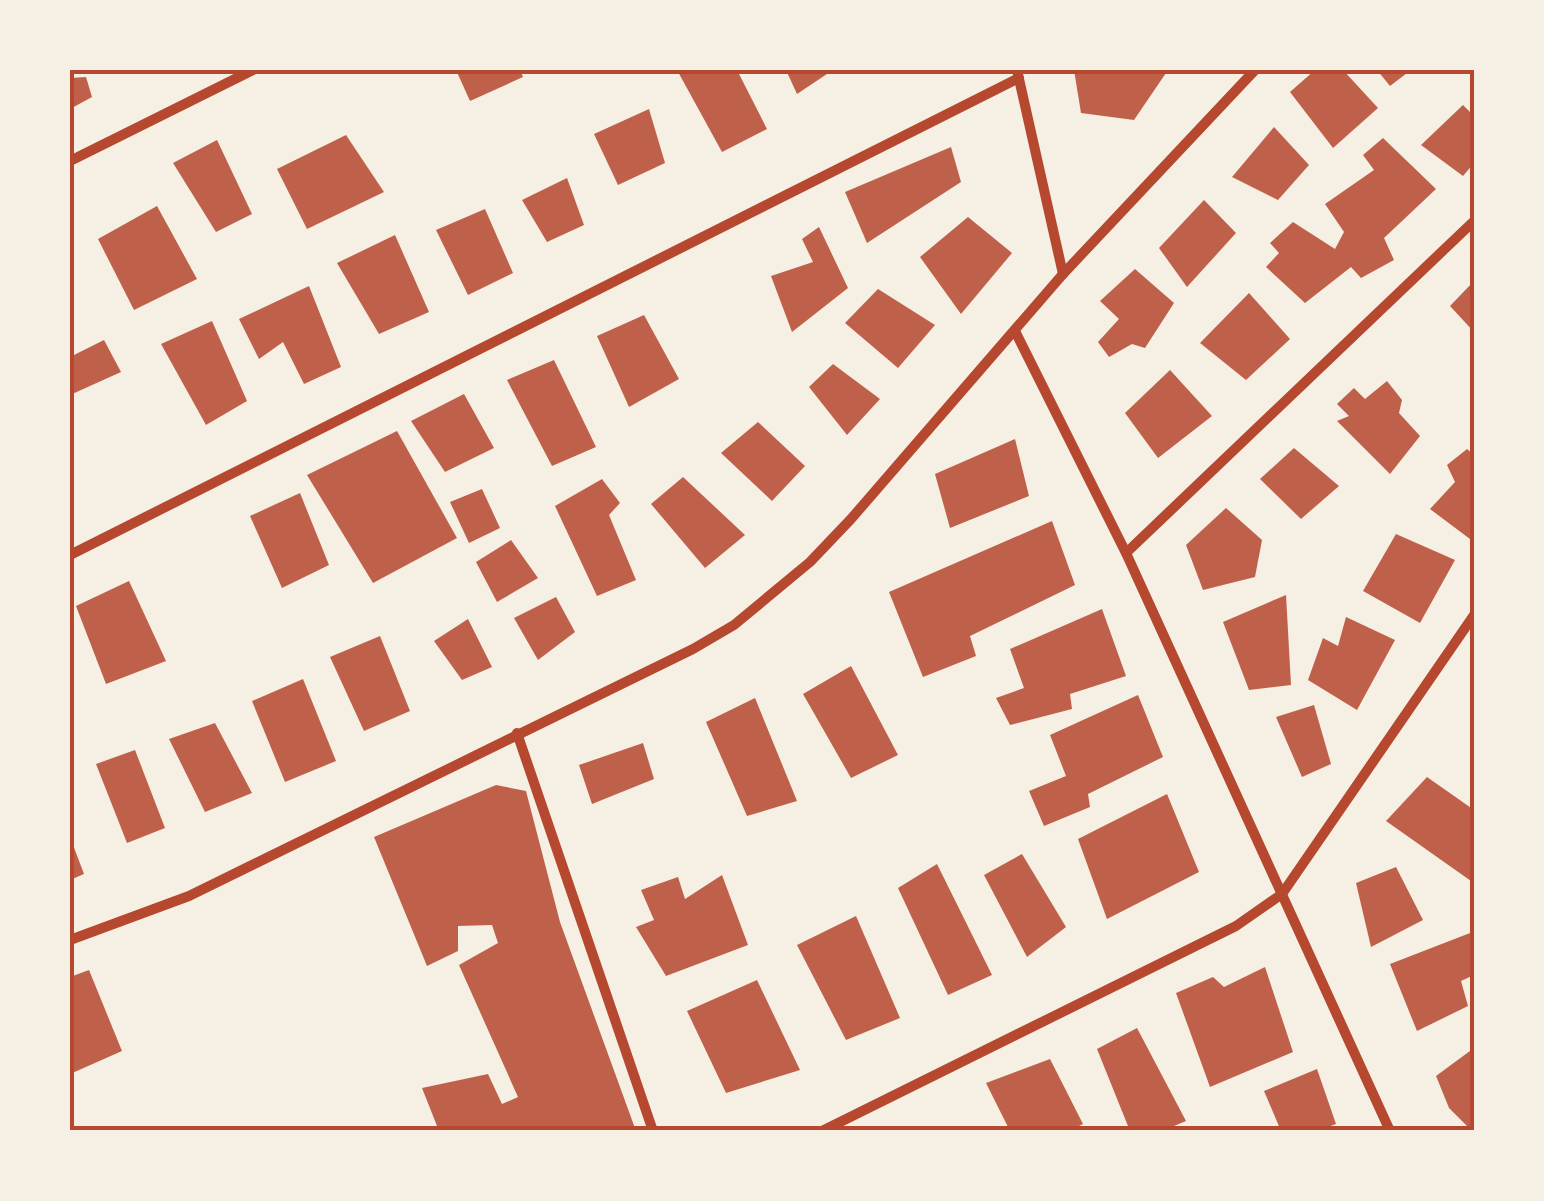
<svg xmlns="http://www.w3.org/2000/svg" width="1544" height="1201" viewBox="0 0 1544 1201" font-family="'IBM Plex Sans',sans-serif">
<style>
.building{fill:#bf614a}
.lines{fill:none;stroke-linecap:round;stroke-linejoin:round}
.minor{stroke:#b5482f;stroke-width:10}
.neatline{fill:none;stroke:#b5482f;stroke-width:4}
</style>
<rect width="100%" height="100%" fill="#f6efe4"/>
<!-- building -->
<g class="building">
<path d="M456 70H520L523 77 470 101Z"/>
<path d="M677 70H737L767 129 722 152Z"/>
<path d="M786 70H833L797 94Z"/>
<path d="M1074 70H1168L1134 120 1081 113Z"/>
<path d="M1315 70H1343L1378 108 1333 148 1290 92Z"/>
<path d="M1377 70H1411L1390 86Z"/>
<path d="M86 77 92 97 70 109V78Z"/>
<path d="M1463 105 1474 116V163L1463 176 1421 145Z"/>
<path d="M649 109 665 163 618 185 594 134Z"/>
<path d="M1274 127 1309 165 1278 200 1232 177Z"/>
<path d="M346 135 384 192 307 229 277 169Z"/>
<path d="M1383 138 1436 189 1384 238 1394 260 1361 278 1351 267 1305 303 1266 267 1279 253 1270 243 1293 222 1335 249 1344 232 1325 204 1374 170 1363 155Z"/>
<path d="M217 140 252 214 216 232 173 163Z"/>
<path d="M951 147 961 182 867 243 845 192Z"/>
<path d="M567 178 584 225 547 242 522 200Z"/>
<path d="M1204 200 1236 233 1187 287 1159 248Z"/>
<path d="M157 206 197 279 134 310 98 239Z"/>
<path d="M485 209 513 273 468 295 436 230Z"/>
<path d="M968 217 1012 253 961 314 920 257Z"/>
<path d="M819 227 848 288 792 332 771 276 813 262 802 239Z"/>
<path d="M395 235 429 312 379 334 337 263Z"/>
<path d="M1135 269 1174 303 1145 348 1132 344 1109 357 1098 342 1119 319 1100 301Z"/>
<path d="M1474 281V332L1450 306Z"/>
<path d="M309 286 341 367 304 384 283 342 259 359 239 319Z"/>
<path d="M878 289 935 325 898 368 845 323Z"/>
<path d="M1249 293 1290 339 1246 380 1200 343Z"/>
<path d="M644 315 679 379 629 407 597 336Z"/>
<path d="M212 321 247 401 206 425 161 344Z"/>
<path d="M104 340 121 372 70 395V357Z"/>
<path d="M554 360 596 447 552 466 507 380Z"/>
<path d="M833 364 880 399 847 435 809 387Z"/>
<path d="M1170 370 1212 416 1158 458 1125 413Z"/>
<path d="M1387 381 1402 400 1399 413 1420 436 1390 474 1337 421 1349 416 1337 404 1354 388 1365 399Z"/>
<path d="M464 394 494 448 445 472 411 421Z"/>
<path d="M758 422 805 466 772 501 721 453Z"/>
<path d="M397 431 457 538 373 583 307 475Z"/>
<path d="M1015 439 1029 496 950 528 935 474Z"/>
<path d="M1294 448 1339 486 1301 519 1260 479Z"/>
<path d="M1467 449 1474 455V542L1430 509 1455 482 1447 465Z"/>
<path d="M683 477 745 535 705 568 651 504Z"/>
<path d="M602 479 620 503 609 515 636 580 597 596 555 506Z"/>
<path d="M482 489 500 528 469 543 450 502Z"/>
<path d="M300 493 329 565 282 588 250 516Z"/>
<path d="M1226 508 1262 540 1255 577 1203 590 1186 545Z"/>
<path d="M1052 521 1075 585 970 636 976 656 923 677 889 592Z"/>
<path d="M1396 534 1455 560 1420 623 1363 591Z"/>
<path d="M511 540 538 578 497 602 476 562Z"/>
<path d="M129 581 166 661 106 684 76 606Z"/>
<path d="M1286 595 1291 685 1249 690 1223 622Z"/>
<path d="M556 597 575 632 538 660 514 618Z"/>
<path d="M1102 609 1126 676 1070 694 1072 709 1010 725 996 698 1024 688 1010 649Z"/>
<path d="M1346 617 1395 640 1357 710 1308 680 1323 638 1338 646Z"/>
<path d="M468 619 492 667 462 680 434 641Z"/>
<path d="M380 636 410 711 364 731 330 657Z"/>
<path d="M851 666 898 755 851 778 803 694Z"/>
<path d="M303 679 336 761 285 782 252 701Z"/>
<path d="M1138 695 1163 757 1088 794 1090 807 1044 826 1029 791 1066 776 1050 735Z"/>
<path d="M755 698 797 801 747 816 706 722Z"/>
<path d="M1314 705 1331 764 1302 777 1276 717Z"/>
<path d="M215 723 252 793 205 812 169 739Z"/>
<path d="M643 743 654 779 592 804 579 765Z"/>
<path d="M135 750 165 828 127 843 96 764Z"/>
<path d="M1427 777 1474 810V877L1471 881 1386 821Z"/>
<path d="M496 785 526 791 560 922 636 1131H439L422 1088 488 1074 502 1104 518 1097 459 965 498 943 492 925 458 926V951L427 966 374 837Z"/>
<path d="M1167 794 1199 872 1107 919 1078 839Z"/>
<path d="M70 837 84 874 70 880Z"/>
<path d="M1022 854 1066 927 1027 957 984 875Z"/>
<path d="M937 864 992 975 948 995 898 888Z"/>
<path d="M1396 867 1423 920 1371 947 1356 883Z"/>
<path d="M722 875 748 945 666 976 636 927 654 920 641 890 678 877 685 899Z"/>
<path d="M856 916 900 1018 846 1040 797 945Z"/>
<path d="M1470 933 1474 975 1461 981 1468 1006 1417 1031 1390 964Z"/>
<path d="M1265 967 1293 1052 1210 1087 1176 993 1213 977 1224 987Z"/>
<path d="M89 970 122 1051 70 1074V977Z"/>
<path d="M757 980 800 1070 726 1093 687 1011Z"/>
<path d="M1137 1028 1186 1121 1162 1131H1130L1097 1049Z"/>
<path d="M1474 1048V1131H1472L1449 1108 1436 1076Z"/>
<path d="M1050 1059 1083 1124 1069 1131H1010L986 1083Z"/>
<path d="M1317 1069 1336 1124 1317 1131H1281L1264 1091Z"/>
</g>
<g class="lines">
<!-- minor -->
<g class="minor">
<path d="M1017 70 1063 274"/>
<path d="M70 161 253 70"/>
<path d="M1015 331 1126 553 1390 1131"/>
<path d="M1126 553 1474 221"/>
<path d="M70 555 1019 78"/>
<path d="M517 733 653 1131"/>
<path d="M70 940 189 896 693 649 734 625 810 562 851 519 1063 274 1255 70"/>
<path d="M822 1131 1236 926 1282 894 1474 615"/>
</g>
</g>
<!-- border -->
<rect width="1544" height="1201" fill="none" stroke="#f6efe4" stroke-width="145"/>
<rect x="72" y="72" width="1400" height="1056" class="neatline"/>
</svg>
